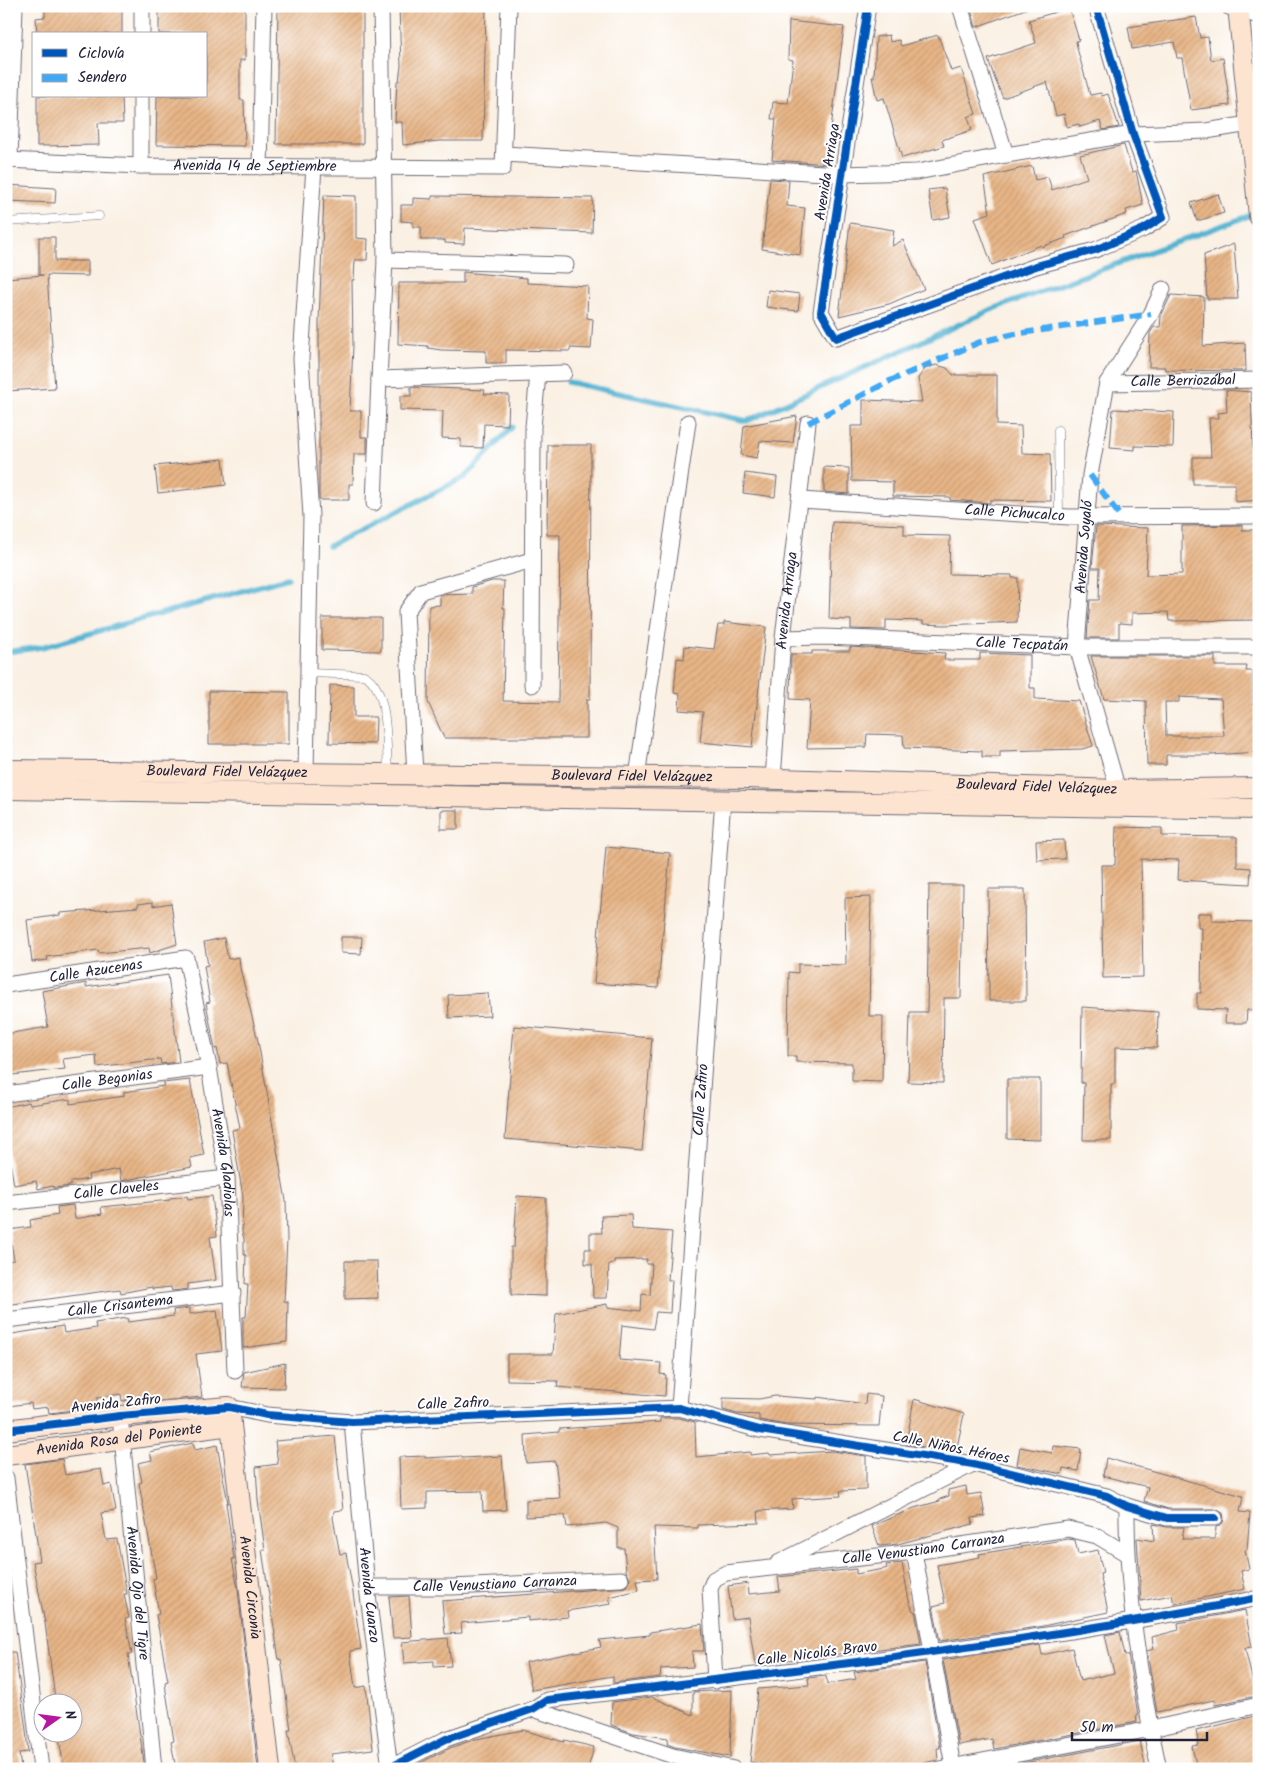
<svg xmlns="http://www.w3.org/2000/svg" width="1265" height="1775" viewBox="0 0 1265 1775" font-family="Kalam,sans-serif">
<style>
.lines{fill:none;stroke-linecap:round;stroke-linejoin:round}
.stream{stroke:#53b3d2;stroke-width:5.5}
.building{fill:url(#building-hatch);fill-rule:evenodd}
.lane-casing{stroke:#6e6a76;stroke-width:9}
.street-casing{stroke:#6e6a76;stroke-width:17}
.secondary-casing{stroke:#6e6a76;stroke-width:22}
.lane{stroke:#fff;stroke-width:8}
.street{stroke:#fff;stroke-width:15}
.secondary{stroke:#fde4d1;stroke-width:20}
.quiet{stroke:#3fa9f5;stroke-width:6;stroke-dasharray:12 6;stroke-linecap:butt}
.cycleway-casing{stroke:#fff;stroke-width:11}
.cycleway{stroke:#0057b8;stroke-width:8}
.labels{text-anchor:middle;dominant-baseline:central;stroke-width:4;stroke-linejoin:round;paint-order:stroke}
.street-label{font-size:15px;fill:#22223b;stroke:#fff}
</style>
<defs>
<pattern id="building-hatch" width="6" height="6" patternUnits="userSpaceOnUse" patternTransform="scale(1.25)"><rect width="6" height="6" fill="#e7b586"/><path d="M-1 1l2-2M0 6l6-6M5 7l2-2" fill="none" stroke="#c69b75"/></pattern>
</defs>
<rect width="100%" height="100%" fill="#fff"/>
<filter id="ink" filterUnits="userSpaceOnUse"><feTurbulence type="fractalNoise" baseFrequency=".02" numOctaves="2"/><feDisplacementMap in="SourceGraphic" scale="10" xChannelSelector="R" yChannelSelector="G"/><feConvolveMatrix kernelMatrix="1 2 1 2 8 2 1 2 1" color-interpolation-filters="sRGB"/></filter>
<filter id="wash" filterUnits="userSpaceOnUse"><feTurbulence type="fractalNoise" baseFrequency=".0096" numOctaves="4" result="noise"/><feDisplacementMap in="SourceGraphic" scale="20" xChannelSelector="R" yChannelSelector="G"/><feGaussianBlur stdDeviation="1.12" result="paint"/><feColorMatrix in="noise" values="0 0 0 0 0 0 0 0 0 0 0 0 0 0 0 0 0 1.4 0 .05"/><feComposite in="paint" operator="in"/></filter>
<g filter="url(#wash)">
<rect width="100%" height="100%" fill="#faf0e3"/>
<g class="lines">
<!-- stream -->
<g class="stream">
<path d="M568 382 747 421 993 309 1254 214"/>
<path d="M329 546 465 477 512 427"/>
<path d="M6 652 42 647 288 578"/>
</g>
</g>
<g id="blocks">
<!-- building -->
<g class="building">
<path d="M45 6H122V34H37L36 18 45 17Z"/>
<path d="M159 6H245V60H240V100H244L245 146 156 145 157 96H206V34H159Z"/>
<path d="M278 6H363V144H276Z"/>
<path d="M399 6H486L483 141H439L403 145 402 122H395L397 81H399L401 66Z"/>
<path d="M970 6H1028V8L976 27Z"/>
<path d="M1069 8 1079 40 1076 41 1077 48 1090 95 1101 93 1102 96 1108 94 1119 127 1103 130 1100 121 1080 127 1079 124 1067 127 1064 114 1056 116 1047 82 1003 98 995 79 988 59 1036 43 1029 20Z"/>
<path d="M1196 17 1200 38 1208 37 1211 60 1223 58 1230 105 1191 110 1182 58H1177L1174 42 1132 49 1128 27Z"/>
<path d="M789 21 844 27 829 144 832 145 830 164 772 160 776 119H771L773 102 788 103 793 60 788 59Z"/>
<path d="M889 35 890 42 899 40 901 46 938 35 951 71 961 68 976 114 968 117 972 130 942 140 944 146 902 158 884 98 877 100 872 77H874L876 37Z"/>
<path d="M37 96H122L123 123H98L99 145 37 146Z"/>
<path d="M1124 145 1132 172 1136 171 1143 205 1126 210 1127 214 1065 236 1066 238 1042 247 1041 245 992 265 975 218 990 213 984 177 1032 166 1035 180 1048 177 1052 190 1087 178 1080 155Z"/>
<path d="M770 179 789 180 787 206 805 208 800 255 762 249Z"/>
<path d="M6 185 56 188 55 203 6 201Z"/>
<path d="M945 188 950 217 933 220 928 190Z"/>
<path d="M1218 194 1224 213 1197 221 1191 203Z"/>
<path d="M324 195 356 196V238L368 239 367 260H355L354 280H352L353 346 350 411H361V437H367V454H354L353 484H349V500H319V322Z"/>
<path d="M432 196 593 198 592 233 465 228 464 244 445 243V240H421V227H413V222L401 221V205H413V198L432 199Z"/>
<path d="M850 223 894 230 892 246 903 240 924 289 889 304 839 316Z"/>
<path d="M39 237H55V261H88V276L47 275 55 388 6 391V278L44 275H39Z"/>
<path d="M1234 244 1238 299H1207L1204 255Z"/>
<path d="M463 272 527 278V283L588 286 587 318 593 319 591 349 570 348V351L506 350V363H486V351L441 350 428 348V346L398 344 399 283H463Z"/>
<path d="M768 290 800 294 798 311 766 307Z"/>
<path d="M1171 295 1204 297 1203 346 1245 343 1246 371 1165 370V367H1149L1150 333 1154 327H1160L1161 316Z"/>
<path d="M936 365 947 368 953 375H997V425L1021 426 1022 453 1050 454 1051 501 990 500V503L950 500V497L893 496V482L852 481 851 426H863V400L922 402 918 378 925 369Z"/>
<path d="M411 387 485 390 484 394 509 395 508 425 484 424 483 448 461 447V439L442 438 443 411 400 410V396H411Z"/>
<path d="M1226 390 1251 392 1253 449H1257L1259 500 1235 502V484H1193V457H1211L1209 418H1219L1218 413 1227 412Z"/>
<path d="M1113 409 1174 412 1173 447 1135 446V450L1110 448Z"/>
<path d="M797 416 793 443 760 441 757 458 741 455 744 426Z"/>
<path d="M548 445H591L590 699H587V738H444L428 702 429 606 440 605V595L472 594V587L492 581H504L503 608H505L503 701 558 702 560 535H547Z"/>
<path d="M223 459 226 485 158 493 155 466Z"/>
<path d="M824 467 849 468V494L824 492Z"/>
<path d="M745 473 777 477 775 497 743 493Z"/>
<path d="M832 522 904 525V535L950 536 949 574 1012 575V578H1018L1017 622 944 625 923 624V621L886 620V630L851 629V620L829 619Z"/>
<path d="M1242 525V530H1259V620L1169 621 1168 612 1132 613V624L1119 623V638H1087L1090 600H1099L1100 568H1092L1096 526 1148 528 1146 575 1182 574V526Z"/>
<path d="M322 618H381V651L322 650Z"/>
<path d="M724 622 766 627 752 747 700 742 703 712 679 710 680 694 674 693 677 658 684 659 685 646 714 649 718 625H724Z"/>
<path d="M850 647 945 653 944 660H980V653L1030 655V688H1035V699L1079 701 1093 746 1082 749 1000 751V757H982V751L904 748 903 735 867 734 866 747 807 748 810 700 790 699 791 654H812V651H850Z"/>
<path d="M1091 656H1215V666H1247L1246 671H1253V705L1259 704V752L1211 755H1166V765H1147L1146 701 1104 699ZM1179 697 1221 699 1224 736H1166L1165 702H1179Z"/>
<path d="M330 685 354 686V717H376L375 744 329 743Z"/>
<path d="M209 691 289 692V744H209Z"/>
<rect x="441" y="810" width="17" height="19"/>
<path d="M1116 827 1162 828V836L1237 837V867L1251 868 1250 884 1178 880 1179 860 1141 859 1143 977 1103 978 1101 865H1115Z"/>
<path d="M1064 840 1065 859 1037 860 1036 841Z"/>
<path d="M606 847 670 853 658 988 594 983Z"/>
<path d="M929 885H963L961 998H944L943 1083 908 1082 910 1012H927Z"/>
<path d="M988 889H1025L1026 1001H989Z"/>
<path d="M871 897 869 1016H883L882 1082 852 1081V1063L796 1062V1056H788L789 972 798 973V964L846 965 845 898Z"/>
<path d="M153 902V906L171 903 177 944 150 953 149 948 99 953 98 950 47 957 48 960 32 962 27 920 60 915V913L138 907V904Z"/>
<path d="M1198 913H1212V921L1259 922V1010H1247L1246 1023H1225L1226 1010 1197 1009V993H1201L1202 928H1198Z"/>
<path d="M341 937H362L361 954 341 953Z"/>
<path d="M224 938 228 959 239 957 240 968 258 1041 286 1201 287 1239 284 1301 288 1302 287 1342 243 1348V1317H246L248 1284H245L246 1255H244V1238L242 1233 243 1197 232 1130 240 1128 227 1063 220 1064 217 1048 215 1049 206 1003 210 1002 204 966 208 965 204 942Z"/>
<path d="M168 975 179 1062 161 1064 160 1059 97 1067 96 1055 63 1059 65 1069 12 1075 6 1034 48 1027 42 991 86 983V987Z"/>
<path d="M488 993 490 1016 449 1018 448 995Z"/>
<path d="M1082 1007 1158 1012 1157 1048 1115 1047V1084H1111V1140H1083L1084 1083H1081Z"/>
<path d="M514 1026 652 1038 642 1151 505 1139Z"/>
<path d="M1007 1079H1040V1140L1007 1139Z"/>
<path d="M190 1080 204 1155 190 1158 192 1167 121 1181 119 1169 88 1175 89 1179 71 1182 70 1186 54 1188 53 1186 38 1189 36 1181 14 1185 8 1150H6V1107L29 1102 30 1105 70 1099V1104L124 1096V1092L164 1086 163 1083Z"/>
<path d="M187 1196 188 1199 212 1196 217 1236 210 1237 216 1280 188 1284V1289L172 1291 171 1287 152 1289V1287L121 1293 120 1289 6 1305V1261L14 1260 9 1230 31 1227 30 1220 58 1215 57 1207 73 1205 75 1219 102 1214 101 1207 170 1200V1198Z"/>
<path d="M517 1196 546 1198V1296L511 1295V1247H514Z"/>
<path d="M631 1215 632 1229 672 1232 668 1280H672L670 1313 656 1312 653 1329 622 1325 619 1360 661 1363 660 1374 666 1375 665 1396 557 1387 558 1381 507 1380V1354H553L556 1314 607 1304V1307L641 1311 642 1294 650 1295 652 1264H646L647 1259 614 1260V1263L609 1264 607 1298H593L592 1264H585V1249H590V1233H602L601 1216Z"/>
<path d="M345 1261H377L378 1298 345 1299Z"/>
<path d="M190 1308V1314L217 1310 222 1351 196 1354 202 1397 138 1403 137 1398 122 1401 121 1394 97 1398 98 1407 49 1413 48 1407 32 1409 31 1403 9 1406 6 1386V1335L63 1326 64 1333 96 1328 95 1323 127 1318 128 1322 174 1316 173 1310Z"/>
<path d="M285 1363 284 1388 242 1387 244 1372Z"/>
<path d="M866 1394 882 1396 879 1426 786 1425 759 1420V1415L737 1414 723 1410V1398L759 1399 775 1396 817 1399V1397L865 1404Z"/>
<path d="M914 1399 964 1414 956 1452 906 1444Z"/>
<path d="M660 1418H679L695 1422 696 1457 750 1452V1455L769 1453 770 1455 832 1451 866 1456V1490L840 1491 841 1496 792 1499 793 1509 758 1511 759 1523 698 1525V1528L654 1527 657 1579 637 1580 639 1590 609 1597 611 1604 567 1611 568 1617 528 1621V1617L461 1623 462 1633 445 1634 442 1601 626 1587 630 1578 626 1571 624 1548H618V1528L606 1523 567 1527 565 1515 526 1517V1500L560 1498 555 1461 526 1463 525 1435 559 1432V1429L660 1422Z"/>
<path d="M335 1436 343 1510 334 1511 333 1518 340 1554 346 1553 352 1586 361 1649 350 1651 355 1688 366 1686 373 1749 331 1754 333 1769H295L288 1730H291L281 1659 279 1660 262 1550H265L258 1500 256 1467 278 1464 275 1441Z"/>
<path d="M193 1443 195 1450 217 1445 228 1503H226L234 1559H232L238 1589 258 1769H176L171 1742 174 1741 166 1691 165 1682 168 1681 156 1615 159 1614 153 1579 156 1578 139 1483 142 1482 138 1463 152 1460 150 1452Z"/>
<path d="M1053 1446 1081 1449 1078 1471 1063 1468 1062 1474 1017 1465 1020 1447 1052 1453Z"/>
<path d="M425 1456V1458L462 1456V1458L502 1456 506 1510 483 1511 482 1491 427 1492V1508L401 1509 399 1457Z"/>
<path d="M1106 1458 1243 1496 1240 1512 1250 1513 1247 1550H1245L1249 1569 1241 1571 1245 1589 1174 1604 1172 1595 1141 1601 1137 1538 1154 1541 1153 1524 1167 1527H1184L1182 1539H1215L1216 1527 1223 1523 1224 1518 1223 1513 1215 1509H1168L1144 1501 1148 1487 1103 1476Z"/>
<path d="M62 1459 65 1475 101 1469 104 1486 111 1484 116 1511 101 1513 106 1540 117 1539 127 1594H124L129 1618 125 1619 132 1654H128L145 1769H64L58 1732H72V1701L65 1702V1697L55 1698 45 1623 33 1562 40 1561 25 1464Z"/>
<path d="M966 1486 967 1495 981 1493 985 1516 972 1518 973 1524 898 1544 879 1546 872 1526 914 1508 940 1501V1499L949 1496 948 1490Z"/>
<path d="M1068 1539 1075 1540 1078 1554 1098 1550 1103 1573 1100 1574 1108 1612 1038 1627 940 1641 933 1606 945 1603 937 1565 980 1557 979 1554Z"/>
<path d="M902 1563 909 1601 913 1611H915L921 1644 755 1664 748 1617 732 1619 728 1586 748 1583 749 1594 780 1591 778 1577 856 1569V1574L884 1569 887 1568 886 1565Z"/>
<path d="M409 1596 412 1637 393 1638 389 1597Z"/>
<path d="M1245 1610 1252 1647 1245 1648 1256 1696 1215 1705 1214 1700 1157 1712 1147 1651 1154 1649 1152 1637 1179 1630 1178 1623Z"/>
<path d="M702 1624 704 1651H692L693 1667 661 1669 660 1677 613 1683V1676L532 1690 526 1662 601 1647 599 1640 650 1635V1632Z"/>
<path d="M1120 1632 1125 1655H1128L1138 1715 1136 1716 1137 1722 994 1749 992 1739 959 1745 943 1660 1040 1645 1042 1655 1072 1648 1080 1681 1114 1673 1105 1635Z"/>
<path d="M448 1638 451 1666 434 1667V1661L404 1663 402 1642Z"/>
<path d="M6 1652H15L26 1730 28 1752 19 1753 21 1769H6Z"/>
<path d="M925 1662 940 1748H937L938 1760 892 1769H884L883 1764 853 1769H765L766 1765 750 1762 758 1689 809 1685 808 1678 826 1676 827 1684 856 1679 854 1672Z"/>
<path d="M732 1690 730 1757 675 1747 667 1744 668 1738 633 1733 611 1725 612 1702 652 1697 693 1715V1692Z"/>
<path d="M1259 1715V1769H1197L1192 1746 1199 1745 1196 1731Z"/>
<path d="M523 1730 564 1742V1740L594 1747 588 1769H414L418 1764 450 1748 476 1739Z"/>
<path d="M1140 1741 1146 1769 997 1768Z"/>
</g>
</g>
</g>
<g filter="url(#ink)">
<use href="#blocks" fill-opacity="0" stroke="#6e6a76" stroke-width="1"/>
<g class="lines">
<defs>
<g id="lane">
<path d="M6 222 99 216"/>
<path d="M1058 430 1059 516"/>
<path d="M308 673 364 675C390 688 386 746 388 772"/>
</g>
<g id="street">
<path d="M381 6 385 260 379 379 564 373"/>
<path d="M868 6 821 312 836 338 1036 266 1095 250 1144 229 1163 217 1133 134 1096 6"/>
<path d="M1229 7 1259 16"/>
<path d="M142 34V6"/>
<path d="M504 154 841 174 917 172 1006 155 960 6"/>
<path d="M1006 155 1133 134 1206 131 1249 124"/>
<path id="s1" d="M6 160 141 166 503 168 509 6"/>
<path d="M10 160 15 6"/>
<path d="M141 166V96"/>
<path d="M260 167 264 6"/>
<path d="M385 260 566 265"/>
<path id="s2" d="M1107 383 1259 380"/>
<path id="s3" d="M801 500 1069 517 1259 516"/>
<path d="M374 503 379 379"/>
<path id="s4" d="M783 638 824 637 1077 647H1259"/>
<path d="M532 685 533 427 538 374"/>
<path d="M306 772 311 516 301 359 314 167"/>
<path d="M415 774 406 612 421 591 532 560"/>
<path d="M637 777 688 422"/>
<path id="s5" d="M773 779 783 638 808 423"/>
<path id="s6" d="M1118 790 1077 647 1090 475 1107 383 1151 314 1163 289"/>
<path id="s7" d="M6 985 186 958 209 1067 227 1178 235 1371"/>
<path id="s8" d="M6 1094 209 1067"/>
<path id="s9" d="M6 1203 227 1178"/>
<path id="s10" d="M6 1320 233 1293"/>
<path d="M229 1407 267 1415 352 1422 679 1408 760 1430 973 1464 1107 1496 1127 1506 1167 1518H1215"/>
<path id="s11" d="M679 1408 723 799"/>
<path id="s12" d="M120 1416 154 1769"/>
<path id="s13" d="M352 1422 367 1587 390 1768"/>
<path d="M6 1478 41 1769"/>
<path d="M1127 1506C1126 1594 1140 1683 1159 1769"/>
<path d="M914 1552 953 1766"/>
<path d="M778 1563 973 1464"/>
<path id="s14" d="M367 1587H452L621 1579"/>
<path id="s15" d="M715 1681 710 1589 714 1579 726 1573 914 1552 1068 1529 1097 1536 1127 1554"/>
<path d="M533 1709 673 1756 734 1769"/>
<path d="M387 1769 446 1739 533 1709 547 1700C785 1672 1023 1644 1259 1598"/>
<path d="M940 1769 1151 1729 1259 1705"/>
</g>
<g id="secondary">
<path d="M1238 6 1259 216"/>
<path id="s16" d="M6 770 746 778 1118 790 1259 788"/>
<path d="M6 789 1259 809"/>
<path id="s17" d="M6 1430 120 1416 229 1407 270 1769"/>
<path id="s18" d="M6 1455 231 1425"/>
</g>
</defs>
<!-- lane casing -->
<use href="#lane" class="lane-casing"/>
<!-- street casing -->
<use href="#street" class="street-casing"/>
<!-- secondary casing -->
<use href="#secondary" class="secondary-casing"/>
<!-- lane -->
<use href="#lane" class="lane"/>
<!-- street -->
<use href="#street" class="street"/>
<!-- secondary -->
<use href="#secondary" class="secondary"/>
<!-- quiet -->
<g class="quiet">
<path d="M808 423 890 381 980 342 1015 334 1151 314"/>
<path d="M1090 475 1120 516"/>
</g>
<defs>
<g id="cycleway">
<path d="M868 6 821 312 836 338 1036 266 1095 250 1144 229 1163 217 1133 134 1096 6"/>
<path d="M6 1430 120 1416 229 1407 267 1415 352 1422 679 1408 760 1430 973 1464 1107 1496 1127 1506 1167 1518H1215"/>
<path d="M387 1769 446 1739 533 1709 547 1700C785 1672 1023 1644 1259 1598"/>
</g>
</defs>
<!-- cycleway casing -->
<use href="#cycleway" class="cycleway-casing"/>
<!-- cycleway -->
<use href="#cycleway" class="cycleway"/>
</g>
</g>
<g class="labels">
<!-- street labels -->
<g class="street-label">
<text stroke="none"><textPath href="#s1" startOffset="249">Avenida 14 de Septiembre</textPath></text>
<text transform="translate(828 172) rotate(-81)">Avenida Arriaga</text>
<text stroke="none"><textPath href="#s2" startOffset="76">Calle Berriozábal</textPath></text>
<text stroke="none"><textPath href="#s3" startOffset="214">Calle Pichucalco</textPath></text>
<text stroke="none"><textPath href="#s6" startOffset="249">Avenida Soyaló</textPath></text>
<text stroke="none"><textPath href="#s5" startOffset="179">Avenida Arriaga</textPath></text>
<text stroke="none"><textPath href="#s4" startOffset="239">Calle Tecpatán</textPath></text>
<text stroke="none"><textPath href="#s16" startOffset="221">Boulevard Fidel Velázquez</textPath></text>
<text stroke="none"><textPath href="#s16" startOffset="626">Boulevard Fidel Velázquez</textPath></text>
<text stroke="none"><textPath href="#s16" startOffset="1031">Boulevard Fidel Velázquez</textPath></text>
<text stroke="none"><textPath href="#s7" startOffset="91">Calle Azucenas</textPath></text>
<text stroke="none"><textPath href="#s8" startOffset="102">Calle Begonias</textPath></text>
<text stroke="none"><textPath href="#s11" startOffset="309">Calle Zafiro</textPath></text>
<text stroke="none"><textPath href="#s7" startOffset="390">Avenida Gladiolas</textPath></text>
<text stroke="none"><textPath href="#s9" startOffset="111">Calle Claveles</textPath></text>
<text stroke="none"><textPath href="#s10" startOffset="115">Calle Crisantema</textPath></text>
<text transform="translate(116 1404) rotate(-6)">Avenida Zafiro</text>
<text transform="translate(453 1404) rotate(-2)">Calle Zafiro</text>
<text stroke="none"><textPath href="#s18" startOffset="114">Avenida Rosa del Poniente</textPath></text>
<text transform="translate(951 1448) rotate(11)">Calle Niños Héroes</text>
<text stroke="none"><textPath href="#s15" startOffset="315">Calle Venustiano Carranza</textPath></text>
<text stroke="none"><textPath href="#s14" startOffset="128">Calle Venustiano Carranza</textPath></text>
<text stroke="none"><textPath href="#s17" startOffset="406">Avenida Circonia</textPath></text>
<text stroke="none"><textPath href="#s12" startOffset="178">Avenida Ojo del Tigre</textPath></text>
<text stroke="none"><textPath href="#s13" startOffset="174">Avenida Cuarzo</textPath></text>
<text transform="translate(817 1654) rotate(-7)">Calle Nicolás Bravo</text>
</g>
</g>
<!-- margin -->
<rect width="1265" height="1775" fill="none" stroke="#fff" stroke-width="25"/>
<!-- legend -->
<rect x="32" y="32" width="175" height="65" fill="#ffffff" stroke="#a7a7b1"/>
<rect x="42" y="49" width="25" height="8" fill="#0057b8" stroke="#a7a7b1"/>
<text x="78" y="58" font-size="15" fill="#22223b">Ciclovía</text>
<rect x="42" y="74" width="25" height="8" fill="#3fa9f5" stroke="#a7a7b1"/>
<text x="78" y="82" font-size="15" fill="#22223b">Sendero</text>
<!-- north arrow -->
<g transform="translate(58 1718) rotate(76)"><circle r="24" fill="#ffffff" stroke="#a7a7b1"/>
<path d="M0-4L9 19L0 12L-9 19Z" fill="#b5179e"/>
<text y="-8" font-size="14" font-weight="bold" text-anchor="middle" fill="#22223b">N</text>
</g>
<!-- scale -->
<path d="M1072 1732v8h135v-8" fill="none" stroke="#22223b" stroke-width="2.5"/>
<text x="1080" y="1732" font-size="15" fill="#22223b" stroke="#ffffff" stroke-width="4" paint-order="stroke">50 m</text>
</svg>
